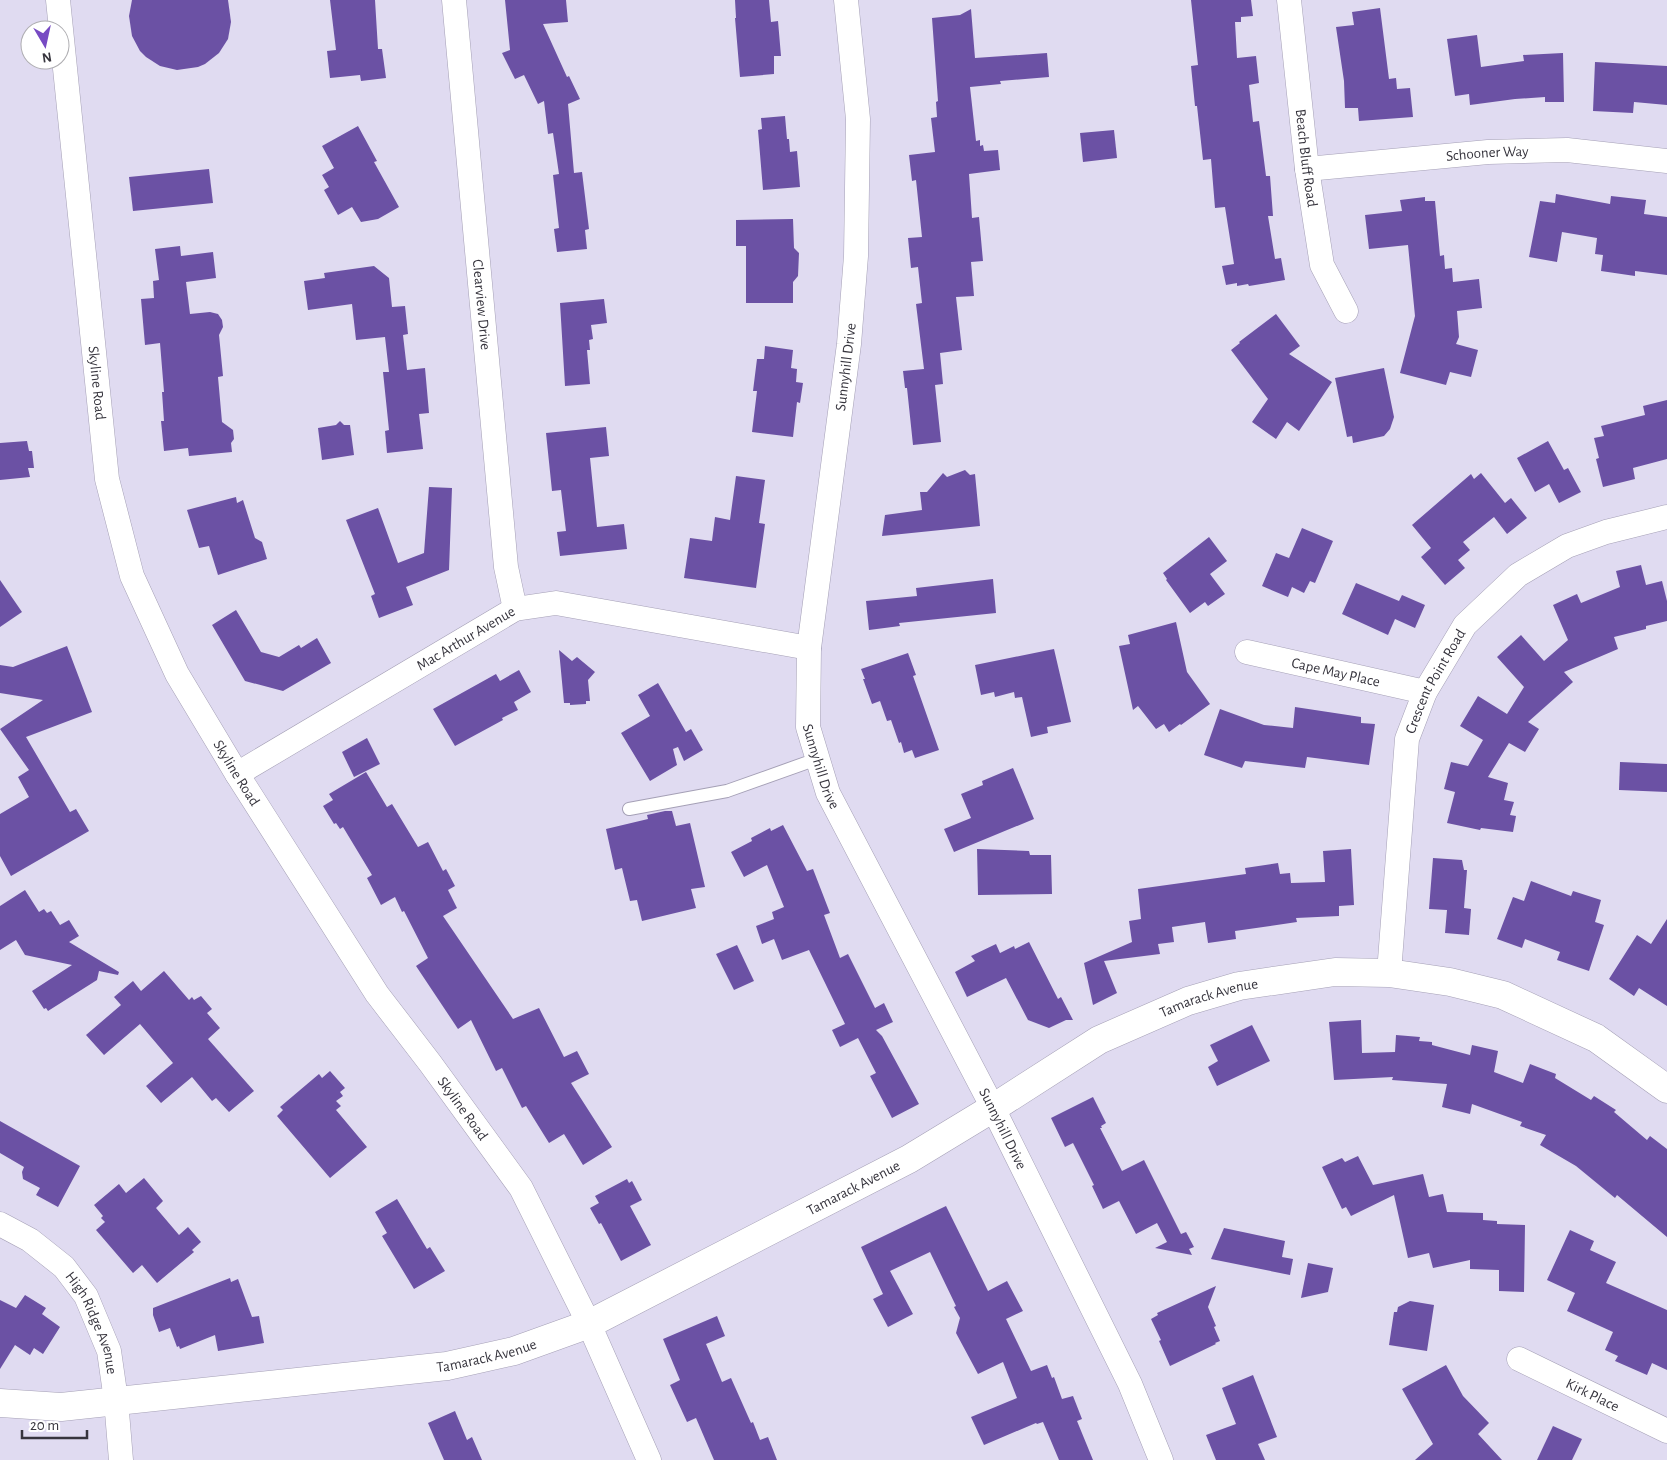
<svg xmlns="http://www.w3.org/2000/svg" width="1667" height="1460" viewBox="0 0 1667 1460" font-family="'Alegreya Sans',sans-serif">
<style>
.building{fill:#6b51a4}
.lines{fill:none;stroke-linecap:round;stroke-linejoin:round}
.service-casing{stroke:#a5a0b6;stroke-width:14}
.minor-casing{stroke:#a5a0b6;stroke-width:25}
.secondary-casing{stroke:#a5a0b6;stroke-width:29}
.service{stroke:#fff;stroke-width:12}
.minor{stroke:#fff;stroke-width:24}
.secondary{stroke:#fff;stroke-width:28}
.labels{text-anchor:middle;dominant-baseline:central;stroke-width:5;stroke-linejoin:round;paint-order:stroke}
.street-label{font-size:15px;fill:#37353e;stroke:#fff}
</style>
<rect width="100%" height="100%" fill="#e0dbf1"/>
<!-- building -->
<g class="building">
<path d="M132 0H228L231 22 228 39 219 53 205 64 198 67 177 70 160 66 146 57 140 51 132 36 129 16Z"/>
<path d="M330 0H375L378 49H382L386 78 361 81 360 75 330 78 327 51 336 50Z"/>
<path d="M505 0H566L568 22 543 24 567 77 569 76 580 99 568 104 574 173 582 172 589 229 585 230 587 249 557 252 554 229 559 228 553 175 559 174 553 133 548 134 544 101 538 104 524 75 515 79 502 53 510 50Z"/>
<path d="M735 0H769L771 22 778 21 781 56H774V74L740 77 735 18H736Z"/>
<path d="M1191 0H1251L1253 16 1241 17V22H1235L1237 58 1256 56 1259 83 1249 85 1253 122 1259 121 1266 176H1270L1273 216H1268L1275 259 1281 258 1285 280 1249 286 1248 284 1237 286V283L1226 285 1222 266 1234 264 1225 207 1215 208 1211 159 1203 160 1197 106H1195L1191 66 1198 65Z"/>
<path d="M1380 8 1389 79 1396 78 1397 89 1410 88 1413 117 1359 121 1358 108H1345L1344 81 1336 27 1354 25 1352 12Z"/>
<path d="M971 9 975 58 1047 53 1049 77 1000 81 1001 84 970 87 976 141 980 140V146L983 145 984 151 998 150 1000 170 969 174 972 218 979 217 983 261 971 262 974 296 956 297 962 350 940 353 943 384 935 385 941 442 913 445 907 388H905L903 371 924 369 916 304 922 303 918 267 911 268 908 238 922 237 916 180 912 181 909 155 935 152 931 118 937 117 936 102 938 101 932 18 960 15Z"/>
<path d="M1477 35 1481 67 1524 61 1523 55 1563 53 1564 102H1545V97L1515 99 1470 105 1469 94 1455 96 1447 39Z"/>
<path d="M1595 62 1667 66V105L1634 102 1633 113 1593 111Z"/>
<path d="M785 116 787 139H789L790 152 797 151 800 187 763 190 758 130 762 129 761 118Z"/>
<path d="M358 126 377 161 374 162 399 207 378 219 361 222 352 207 338 215 324 190 329 187 322 175 334 168 322 146Z"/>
<path d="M1114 130 1117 158 1083 162 1080 133Z"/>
<path d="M209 169 213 203 133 211 129 177Z"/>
<path d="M1556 194 1610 204 1611 196 1646 200 1644 214 1667 217V275L1635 271V276L1601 271 1603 255 1595 254 1597 238 1562 232 1557 262 1529 257 1540 201 1555 203Z"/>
<path d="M1425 197V201H1435L1440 256 1444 255 1445 269 1452 268 1453 282 1479 279 1482 308 1457 311 1459 337 1456 344 1478 350 1471 377 1450 372 1446 385 1400 373 1415 316 1408 245 1369 249 1365 215 1402 211 1400 200Z"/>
<path d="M793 219 794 248 799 253 798 276 793 282V303H746V246H736V220Z"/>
<path d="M180 246 181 256 213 252 216 278 186 282 190 314 210 312 218 314 222 320 223 327 219 335 223 376 218 377 222 422 233 430 234 439 231 443 232 452 189 456 188 448 164 451 161 421H164L162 392H164L160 343 145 345 141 299 154 298 153 281 159 280 155 249Z"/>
<path d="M374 266 389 278 392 307 405 306 408 334 403 335 407 370 425 368 429 413 419 414 423 449 387 453 385 431 389 430 383 372H389L385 337 356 340 352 304 308 310 304 281 325 278 324 273Z"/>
<path d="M604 299 607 323 591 325 593 339 589 340 590 350H587L590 384 565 386 560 303Z"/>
<path d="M1276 314 1300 346 1289 354 1332 382 1299 431 1287 422 1276 439 1252 422 1268 399 1231 350 1240 343 1239 342Z"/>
<path d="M765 346 793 350 791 368 797 369 796 382 803 383 800 403 797 402 793 437 752 432 757 391H753L757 359H764Z"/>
<path d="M1384 368 1394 417 1390 429 1384 436 1353 443 1352 436 1347 437 1335 378Z"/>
<path d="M1667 400V459L1633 468 1635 479 1603 487 1596 459 1599 458 1594 438 1604 436 1601 426 1645 415 1643 406Z"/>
<path d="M340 421 344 425H350L354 455 322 460 318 428 336 425Z"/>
<path d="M606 427 609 456 590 458 597 527 624 524 627 549 560 556 557 532 566 531 561 490 552 491 546 433Z"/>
<path d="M27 441 29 451H32L34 468H28L30 477 0 480V443Z"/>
<path d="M1548 441 1564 470 1568 468 1581 492 1559 503 1549 484 1535 492 1517 458Z"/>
<path d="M965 470 970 475 975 474 980 526 882 536 885 515 922 510 920 492H927L943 473 947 477Z"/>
<path d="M1481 473 1505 503 1511 498 1527 518 1507 534 1494 517 1463 542 1470 550 1458 560 1465 568 1445 585 1421 557 1431 548 1412 525 1471 474 1474 479Z"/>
<path d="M736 476 765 480 759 523 765 524 756 588 684 578 690 538 712 541 715 517 730 520Z"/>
<path d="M429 487 452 488 449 570 406 587 413 605 379 618 371 596 375 594 346 520 378 508 398 563 424 553Z"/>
<path d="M236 497 237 503 243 500 255 538 262 542 267 559 218 575 209 546 199 548 187 510Z"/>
<path d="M1302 528 1333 541 1315 583 1310 581 1304 593 1292 587 1288 597 1262 586 1276 553 1289 558Z"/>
<path d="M1209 537 1227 561 1210 574 1225 594 1208 606 1205 602 1190 613 1166 580 1167 579 1163 573Z"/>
<path d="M1641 565 1646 585 1662 581 1667 601V621L1646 626V629L1614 637 1618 649 1564 672 1573 682 1528 722 1539 729 1525 752 1509 743 1488 777 1508 783 1504 800 1514 802 1510 815 1516 816 1513 832 1481 828 1480 830 1447 823 1455 792 1444 789 1451 762 1468 766 1483 740 1460 726 1478 696 1507 714 1524 687 1497 657 1521 635 1544 661 1568 640 1553 605 1577 594 1581 603 1620 587 1616 571Z"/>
<path d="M993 579 996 613 899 623 900 626 869 630 866 601 917 596 916 588Z"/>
<path d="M0 580 22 612 0 627Z"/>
<path d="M1356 583 1399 601 1402 595 1425 605 1415 628 1395 619 1388 635 1342 614Z"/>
<path d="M236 610 261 652 279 657 299 645 301 648 317 638 331 663 283 691 245 681 212 625Z"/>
<path d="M1176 622 1187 672 1210 704 1181 725 1180 724 1169 732 1164 724 1156 729 1138 706 1133 710 1119 646 1130 644 1128 635Z"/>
<path d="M67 646 92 712 26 737 70 812 76 809 89 831 11 876 0 856V814L29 797 18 777 29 770 0 729 43 700 0 693V665L13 667Z"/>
<path d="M1054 649 1071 722 1047 727 1048 733 1031 737 1022 697 1015 698 1014 692 995 697 994 692 981 695 975 665Z"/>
<path d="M559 650 572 661 577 657 595 672 588 680 590 701H586V704L570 705V703H564Z"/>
<path d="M908 653 916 675 913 676 939 750 915 758 912 750 904 753 901 742 899 743 891 720 887 721 880 701 872 704 863 679H865L861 669Z"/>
<path d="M519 670 531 692 514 702 518 710 502 718 503 720 455 746 433 709 496 674 500 681Z"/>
<path d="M658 683 686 732 691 729 703 750 684 761 678 747 673 749 677 765 650 781 621 733 650 716 638 695Z"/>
<path d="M1295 707 1361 717V723L1375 724 1369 765 1307 757 1305 768 1245 761 1242 768 1204 755 1220 709 1264 725 1293 728Z"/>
<path d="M367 738 380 764 354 777 342 752Z"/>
<path d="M1620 762 1667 764V792L1619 790Z"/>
<path d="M1013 768 1034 819 954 852 944 829 971 818 961 794 983 785 982 781Z"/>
<path d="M366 772 387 807 392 804 418 847 428 842 443 871 446 869 455 886 448 890 457 908 443 916 513 1019 539 1008 564 1057 577 1051 589 1074 571 1083 612 1147 583 1165 564 1134 549 1143 526 1106 522 1108 502 1068 496 1071 471 1020 458 1029 416 966 428 958 404 911 402 912 395 897 381 905 367 878 372 875 343 827 340 829 336 823 334 824 323 806 333 800 329 794Z"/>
<path d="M665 811H672L676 826 690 823 705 887 691 889 696 908 642 921 637 900 630 901 622 868 615 870 606 829 648 819 647 815Z"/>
<path d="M783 825 807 871 813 869 830 913 824 915 840 958 848 954 875 1008 884 1003 893 1022 876 1030 882 1036 919 1104 892 1118 870 1076 876 1073 858 1038 840 1047 832 1030 845 1024 809 950 782 960 774 939 762 944 756 926 774 919 772 912 784 907 767 865 744 877 731 852 752 841 751 838 770 828 771 831Z"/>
<path d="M977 849 1029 851 1030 855H1051L1052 894 978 895Z"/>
<path d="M1351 849 1354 905 1339 906V916L1296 918 1297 922 1235 931 1236 939 1208 943 1205 922 1172 927 1174 942 1158 944 1160 954 1104 961 1117 993 1093 1005 1084 963 1132 942 1129 921 1141 919 1138 889 1246 874 1245 868 1278 863 1280 874 1290 873 1291 883 1325 882 1323 851Z"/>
<path d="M1433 858 1462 860 1464 870H1467L1464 908 1471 909 1469 935 1445 933 1447 910 1429 909Z"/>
<path d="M1531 881 1571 896 1573 891 1601 900 1595 922 1604 925 1589 971 1557 960 1560 952 1525 939 1522 948 1497 939 1513 897 1524 901Z"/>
<path d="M25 890 39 912 44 909 47 913 51 911 60 925 69 920 79 936 69 942 119 972 118 975 99 971 97 980 48 1011 46 1008 44 1009 32 991 72 965 25 955 16 940 0 950V906Z"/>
<path d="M1667 919V1006L1639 988 1634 996 1609 979 1637 935 1651 944Z"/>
<path d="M1029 942 1058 999 1061 997 1073 1020H1066L1049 1028 1028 1020 1006 978 967 997 955 972 975 961 971 956 996 944 1000 953 1014 946 1015 949Z"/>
<path d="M737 945 754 981 734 990 716 954Z"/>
<path d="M164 971 189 1000 192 997 194 1000 201 996 212 1009 207 1013 220 1028 208 1039 254 1091 229 1112 216 1098 212 1101 192 1077 161 1103 146 1086 173 1063 140 1024 104 1055 86 1035 121 1005 114 997 133 981 141 991Z"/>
<path d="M1361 1020 1362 1053 1395 1052 1396 1035 1420 1037 1419 1041 1432 1042V1045L1470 1055 1472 1045 1498 1051 1494 1072 1523 1083 1530 1064 1556 1074 1555 1078 1591 1100 1594 1096 1616 1110 1614 1112 1647 1140 1650 1136 1667 1149V1237L1617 1195 1615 1198 1576 1166 1540 1145 1546 1135 1520 1126 1522 1122 1472 1104 1470 1114 1442 1107 1447 1084 1392 1080 1393 1077 1334 1080 1329 1022Z"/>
<path d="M1252 1025 1270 1061 1217 1086 1208 1067 1218 1061 1210 1045Z"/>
<path d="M330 1071 345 1088 340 1092 343 1096 336 1101 341 1106 336 1110 367 1147 330 1178 277 1116 283 1110 280 1107 319 1074 322 1078Z"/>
<path d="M1093 1097 1106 1123 1101 1126 1102 1128H1100L1122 1171 1144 1160 1181 1234 1186 1232 1194 1247 1189 1249 1192 1255 1155 1248 1167 1242 1157 1223 1136 1234 1119 1201 1103 1209 1092 1186 1094 1185 1073 1143 1065 1147 1051 1118Z"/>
<path d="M0 1121 80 1166 58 1207 36 1195 40 1188 23 1179 22 1172 24 1167 0 1153Z"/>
<path d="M1358 1156 1373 1185 1423 1174 1429 1197 1443 1194 1447 1212 1483 1213V1220L1497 1221V1224L1525 1225 1524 1292 1499 1291V1270L1470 1269V1260L1433 1268 1429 1253 1408 1258 1394 1195 1351 1216 1346 1207 1342 1209 1322 1167 1342 1158 1345 1162Z"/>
<path d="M144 1178 163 1201 156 1208 179 1235 188 1227 201 1242 192 1250 194 1252 157 1283 142 1265 133 1273 96 1230 105 1222 101 1218 103 1216 94 1205 119 1184 126 1193Z"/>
<path d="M627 1179 629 1183 632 1181 642 1200 630 1206 651 1245 621 1261 601 1223 599 1224 590 1208 599 1203 595 1196Z"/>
<path d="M397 1199 427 1249 430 1247 445 1271 414 1289 382 1236 387 1233 375 1212Z"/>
<path d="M946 1206 988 1291 1007 1281 1023 1311 1006 1319 1031 1371 1047 1365 1052 1378 1054 1377 1062 1399 1073 1396 1082 1419 1077 1421 1093 1460H1059L1043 1422 1037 1424 1036 1423 984 1445 971 1417 1017 1398 1003 1362 978 1374 956 1333 960 1318 954 1307 956 1306 930 1252 890 1271 913 1314 888 1327 873 1299 883 1294 861 1247Z"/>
<path d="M1224 1228 1285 1241 1282 1257 1293 1259 1290 1275 1211 1259Z"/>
<path d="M1570 1230 1594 1241 1590 1250 1616 1262 1606 1283 1667 1310V1370L1652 1363 1647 1375 1615 1361 1618 1356 1605 1350 1613 1332 1567 1311 1575 1293 1547 1280Z"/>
<path d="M1308 1263 1333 1268 1328 1292 1301 1298Z"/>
<path d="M230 1278 231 1282 238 1279 252 1317 259 1316 264 1343 218 1351 215 1335 180 1349 179 1346 177 1347 170 1328 159 1332 153 1315V1308Z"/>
<path d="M1216 1286 1208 1307 1216 1326 1214 1327 1220 1341 1215 1343 1216 1344 1170 1366 1159 1341 1161 1340 1151 1319 1158 1315 1157 1313Z"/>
<path d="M25 1295 46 1308 42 1314 60 1327 43 1354 34 1348 30 1355 15 1345 0 1369V1300L16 1308Z"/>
<path d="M1410 1301 1434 1305 1427 1351 1389 1345 1394 1312H1397L1398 1307Z"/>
<path d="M717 1316 725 1336 706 1344 722 1382 731 1378 751 1423 753 1422 760 1440 768 1437 777 1460H714L696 1418 687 1422 670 1385 680 1380 663 1339Z"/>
<path d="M1446 1365 1463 1396 1489 1423 1478 1434 1502 1460H1415L1433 1444 1402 1389Z"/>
<path d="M1253 1375 1277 1437 1258 1444 1265 1460H1216L1206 1435 1236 1424 1222 1388Z"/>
<path d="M455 1411 467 1440 472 1437 482 1460H444L428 1423Z"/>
<path d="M1553 1426 1582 1439 1572 1460H1537Z"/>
</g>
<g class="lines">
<defs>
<path id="service" d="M629 809 727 791 817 759"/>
<g id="minor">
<path id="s1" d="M58 0 107 479 132 576 177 674 237 774 377 994 430 1063 521 1188 589 1324 649 1460"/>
<path id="s2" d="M454 0 506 567 515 609"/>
<path id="s3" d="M846 0 858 119 856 256 849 344 809 648 808 727 828 793 993 1108 1130 1384 1161 1460"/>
<path id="s4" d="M1289 0 1307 169 1322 265 1346 311"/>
<path id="s5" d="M1307 169 1488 152 1567 150 1667 161"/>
<path id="s6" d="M1247 652 1425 692"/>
<path id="s7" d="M237 774 515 609 556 603 809 648"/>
<path id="s8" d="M1389 973 1407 739 1425 692 1465 625 1518 575 1567 546 1606 532 1667 517"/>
<path id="s9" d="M0 1224 30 1240 64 1267 86 1296 109 1351 116 1400 121 1460"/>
<path id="s10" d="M1519 1359 1667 1431"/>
</g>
<g id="secondary">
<path id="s11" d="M0 1403 61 1407 447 1366 514 1351 589 1324 909 1159 993 1108 1099 1040 1188 1001 1239 986 1335 972 1389 973 1450 982 1503 995 1596 1038 1667 1089"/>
</g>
</defs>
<!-- service casing -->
<use href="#service" class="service-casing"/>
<!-- minor casing -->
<use href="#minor" class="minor-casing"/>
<!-- secondary casing -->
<use href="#secondary" class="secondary-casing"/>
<!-- service -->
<use href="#service" class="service"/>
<!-- minor -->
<use href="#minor" class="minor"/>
<!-- secondary -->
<use href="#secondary" class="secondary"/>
</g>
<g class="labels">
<!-- street labels -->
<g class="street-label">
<text stroke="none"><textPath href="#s5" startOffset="181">Schooner Way</textPath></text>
<text stroke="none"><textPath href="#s4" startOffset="159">Beach Bluff Road</textPath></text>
<text stroke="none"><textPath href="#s2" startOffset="306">Clearview Drive</textPath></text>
<text transform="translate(846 367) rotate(-83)">Sunnyhill Drive</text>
<text stroke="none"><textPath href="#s1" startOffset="385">Skyline Road</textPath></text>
<text stroke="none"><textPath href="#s7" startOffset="266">Mac Arthur Avenue</textPath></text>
<text stroke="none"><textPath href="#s6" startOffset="91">Cape May Place</textPath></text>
<text stroke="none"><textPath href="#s8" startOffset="299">Crescent Point Road</textPath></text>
<text stroke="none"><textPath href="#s3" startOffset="772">Sunnyhill Drive</textPath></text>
<text stroke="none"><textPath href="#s1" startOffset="805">Skyline Road</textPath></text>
<text stroke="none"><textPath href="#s11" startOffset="1300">Tamarack Avenue</textPath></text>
<text stroke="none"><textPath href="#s1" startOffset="1210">Skyline Road</textPath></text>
<text stroke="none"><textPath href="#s3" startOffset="1178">Sunnyhill Drive</textPath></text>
<text stroke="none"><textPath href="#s11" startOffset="895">Tamarack Avenue</textPath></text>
<text stroke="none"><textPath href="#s9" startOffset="141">High Ridge Avenue</textPath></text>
<text stroke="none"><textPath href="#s11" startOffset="490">Tamarack Avenue</textPath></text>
<text stroke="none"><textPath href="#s10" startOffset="82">Kirk Place</textPath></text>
</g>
</g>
<!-- north arrow -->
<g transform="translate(45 45) rotate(171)"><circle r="24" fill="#ffffff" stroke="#afaeb2"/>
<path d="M0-4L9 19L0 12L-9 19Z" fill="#774ac3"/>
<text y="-8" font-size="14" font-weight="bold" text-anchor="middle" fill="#37353e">N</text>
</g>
<!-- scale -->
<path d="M22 1430v8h65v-8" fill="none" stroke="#37353e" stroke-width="2.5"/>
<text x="30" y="1430" font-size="15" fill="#37353e" stroke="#ffffff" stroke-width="4" paint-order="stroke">20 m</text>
</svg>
